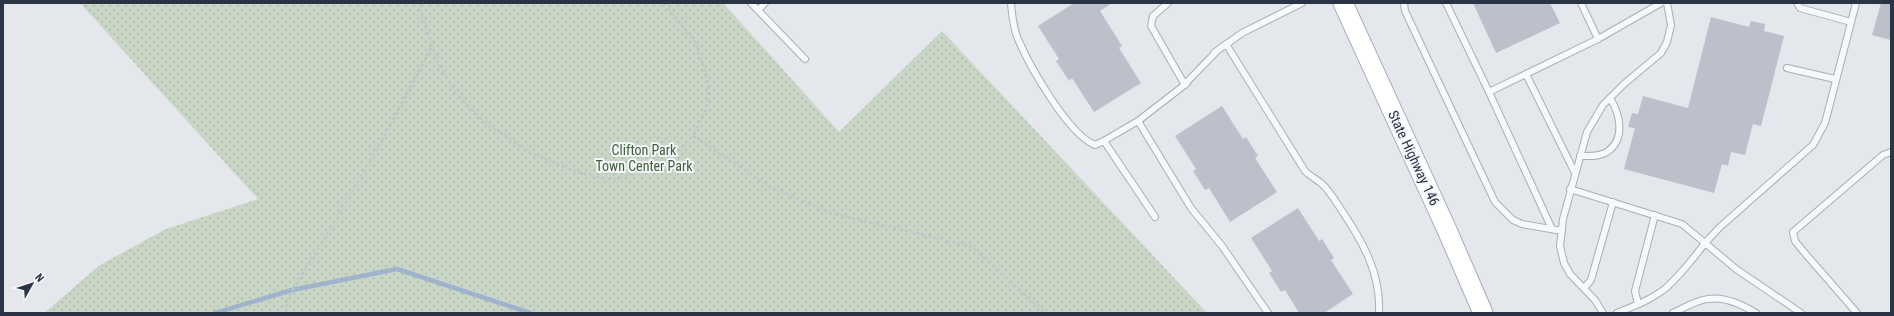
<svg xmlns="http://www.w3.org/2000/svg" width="1894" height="316" viewBox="0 0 1894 316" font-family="'Roboto Condensed',sans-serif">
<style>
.grass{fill:url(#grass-dots)}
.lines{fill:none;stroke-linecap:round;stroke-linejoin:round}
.stream{stroke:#9fb4cc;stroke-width:4.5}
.building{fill:#bbc0ca}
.lane-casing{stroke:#a9aeb7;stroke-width:8}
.primary-casing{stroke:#a3abb8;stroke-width:21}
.path{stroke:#c2c5cb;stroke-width:2.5;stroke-dasharray:3 3;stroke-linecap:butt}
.lane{stroke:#f7f8fa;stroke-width:6}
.primary{stroke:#fff;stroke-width:19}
.labels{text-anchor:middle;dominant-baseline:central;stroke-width:4;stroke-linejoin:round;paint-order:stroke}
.park-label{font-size:14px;fill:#3f6138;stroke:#f4f6f9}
.street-label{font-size:14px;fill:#2b3445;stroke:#f4f6f9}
</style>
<defs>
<pattern id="grass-dots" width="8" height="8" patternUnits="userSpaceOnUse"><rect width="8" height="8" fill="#c9d6c5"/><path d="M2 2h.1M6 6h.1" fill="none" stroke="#adb8ab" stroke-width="1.8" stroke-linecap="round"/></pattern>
</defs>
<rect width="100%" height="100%" fill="#e4e7ec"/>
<!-- grass -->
<path class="grass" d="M80 3H723L839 132 942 31 1207 313H44L100 265 166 229 258 199Z"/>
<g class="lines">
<!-- stream -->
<path class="stream" d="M215 313 292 290 397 269 530 313"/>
</g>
<!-- building -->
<g class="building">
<path d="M1074 3H1112L1100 11 1122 46 1119 48 1141 83 1094 112 1072 78 1069 81 1056 61 1059 59 1038 26Z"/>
<path d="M1473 3H1550L1560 23 1496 53Z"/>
<path d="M1881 3H1891V40L1872 35Z"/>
<path d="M1711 17 1749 27 1751 21 1765 24 1764 31 1784 36 1761 126 1753 124 1745 155 1731 152 1728 166 1722 164 1714 193 1624 169 1635 128 1628 127 1632 113 1638 114 1643 96 1688 108Z"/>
<path d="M1222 106 1243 139 1246 137 1258 156 1255 158 1277 192 1230 222 1209 188 1205 190 1193 171 1196 169 1175 136Z"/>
<path d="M1298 208 1319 241 1322 239 1334 258 1331 260 1353 294 1324 313H1299L1285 290 1281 292 1269 273 1272 271 1251 238Z"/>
</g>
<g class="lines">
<defs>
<g id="lane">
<path d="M751 3 805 59"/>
<path d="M1011 3C1012 15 1013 28 1018 39 1030 67 1068 134 1095 145L1104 141 1155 217"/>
<path d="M1168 3 1153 16 1151 26 1185 85 1187 83"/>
<path d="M1404 3 1405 11 1495 202 1513 220 1522 224 1562 231"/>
<path d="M1446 3 1489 92 1598 39 1581 3"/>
<path d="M1797 3 1800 8 1851 22"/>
<path d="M758 10 765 3"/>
<path d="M1598 39 1661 3"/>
<path d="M1224 46 1242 33 1302 3"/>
<path d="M1214 53 1226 44 1305 171C1310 176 1316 179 1322 184 1330 191 1336 202 1342 211 1363 242 1381 274 1379 313"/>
<path d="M1787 68 1835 79"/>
<path d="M1526 74 1575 173"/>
<path d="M1489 92 1552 229"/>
<path d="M1138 121 1191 208 1222 246 1268 313"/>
<path d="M1102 142 1138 121 1182 87 1216 52"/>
<path d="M1580 156C1589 156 1599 157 1607 152 1626 139 1620 114 1610 98"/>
<path d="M1570 189 1682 224 1705 243 1720 227 1813 145 1825 123 1856 3"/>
<path d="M1584 288 1591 280 1613 202"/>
<path d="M1638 304 1635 291 1655 215"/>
<path d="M1603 313 1595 300 1570 274 1564 263 1560 246 1563 219 1587 132 1603 105 1624 84 1661 53 1667 42 1671 25 1667 3"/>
<path d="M1617 313C1634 306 1653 299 1667 287 1681 274 1693 259 1705 243L1736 269 1801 313"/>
<path d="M1673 313C1684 308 1696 300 1708 299 1724 296 1743 305 1756 313"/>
<path d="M1857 313 1803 251 1795 241 1793 232 1883 155 1891 152"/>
</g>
<path id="primary" d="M1343 3 1447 230 1483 313"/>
</defs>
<!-- lane casing -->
<use href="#lane" class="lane-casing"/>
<!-- primary casing -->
<use href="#primary" class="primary-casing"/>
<!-- path -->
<g class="path">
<path d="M421 3 420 11 439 65 456 93 483 121 527 151 576 172 611 180 654 170 670 159 693 136"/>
<path d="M664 3 695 42 709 85 706 110 693 136 770 187 831 213 970 246 1046 313"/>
<path d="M286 313 288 297C340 215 388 132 432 46"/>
</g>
<!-- lane -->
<use href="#lane" class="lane"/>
<!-- primary -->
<use href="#primary" class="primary"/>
</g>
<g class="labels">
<!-- park labels -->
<g class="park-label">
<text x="644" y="150">Clifton Park<tspan x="644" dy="16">Town Center Park</tspan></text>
</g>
<!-- street labels -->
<g class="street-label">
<text transform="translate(1414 158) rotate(65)">State Highway 146</text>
</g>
</g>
<!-- border -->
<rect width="1894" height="316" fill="none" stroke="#2b3445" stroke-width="8"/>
<!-- north arrow -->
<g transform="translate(32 284) rotate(51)" stroke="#f4f6f9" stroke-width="3" paint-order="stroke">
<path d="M0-3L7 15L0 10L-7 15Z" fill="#2b3445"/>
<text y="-6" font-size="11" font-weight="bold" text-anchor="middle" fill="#2b3445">N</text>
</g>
</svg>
